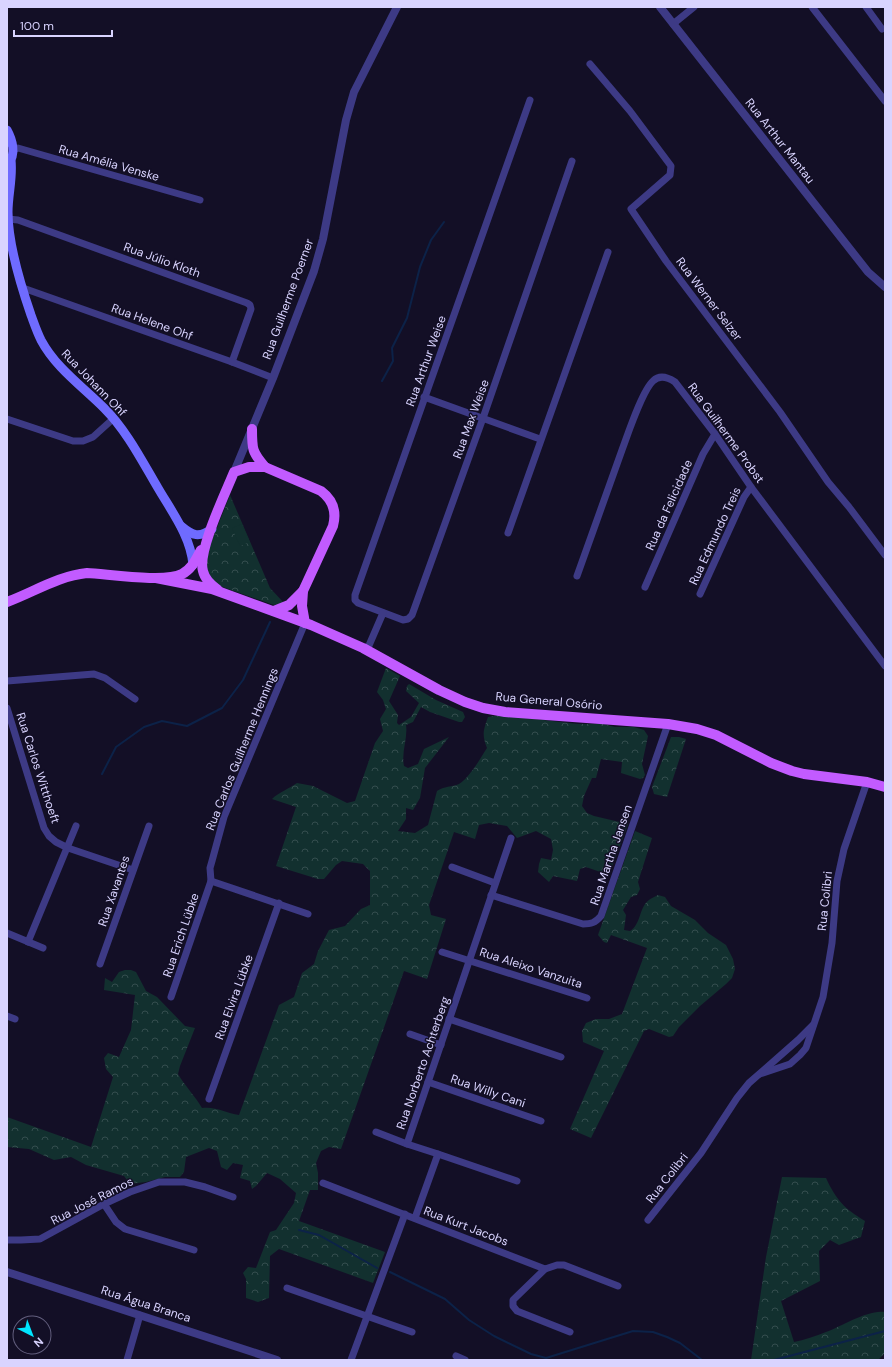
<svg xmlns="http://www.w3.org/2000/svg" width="892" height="1367" viewBox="0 0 892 1367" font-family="'DM Sans',sans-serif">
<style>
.forest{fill:url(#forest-crowns)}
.garden{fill:#12302f}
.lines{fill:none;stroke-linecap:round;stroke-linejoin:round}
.stream{stroke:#0c2248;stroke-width:2}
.minor{stroke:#3d3a85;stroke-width:7}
.tertiary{stroke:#3d3a85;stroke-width:8}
.secondary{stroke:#6f6bff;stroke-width:9}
.primary{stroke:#c25bff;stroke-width:10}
.labels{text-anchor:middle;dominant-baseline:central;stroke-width:3;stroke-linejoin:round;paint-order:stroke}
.street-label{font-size:12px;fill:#d9d4ff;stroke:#130f26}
</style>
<defs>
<pattern id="forest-crowns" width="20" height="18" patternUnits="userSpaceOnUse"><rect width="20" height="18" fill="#12302f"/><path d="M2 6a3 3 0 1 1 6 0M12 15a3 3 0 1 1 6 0" fill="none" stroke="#344d4e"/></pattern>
</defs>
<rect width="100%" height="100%" fill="#130f26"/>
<!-- forest -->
<g class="forest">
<path d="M230 495 270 588 284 603 274 605 217 585 211 580 204 560Z"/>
<path d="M386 668 400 676 389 701 398 715 397 723 399 725 411 717 419 703 406 691 407 686 409 684 436 700 463 712 465 717 462 722H459L430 712 421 707 413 722 406 725C408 739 401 752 404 766L408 768 418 764 424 749 449 737 425 768 420 798 413 810 406 808V819L398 831 415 833 428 825 437 791C444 786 452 787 459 784 470 777 480 759 487 748 482 735 483 731 488 717L500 715 578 724H603L615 727H634L644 730 648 736 642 764 645 775 643 778 640 779 621 773 622 762 601 759 596 778H592L584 796 582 806 587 813 594 816 628 824 609 875 586 867 580 869 577 881 553 876 549 882 538 872 539 864 541 858 551 860 553 850 551 839 536 831 517 838 507 826 489 823 479 825 475 839 454 832 429 905 431 915 446 919 427 979 404 971 341 1149 329 1147 321 1151 316 1163 318 1173V1190H310L299 1221 385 1252 373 1283 279 1249 270 1256 269 1298 258 1302 246 1298V1279L243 1273 248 1267 256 1268 270 1232 276 1230 294 1203 296 1193 280 1179 267 1173 256 1186 252 1189 250 1181 240 1178 243 1165 233 1163 227 1170 221 1167 217 1151 209 1148 186 1157 184 1172 180 1177H165L146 1182 130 1184 124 1176 86 1165 71 1157 54 1160 29 1149 7 1147V1117L91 1147 113 1077 106 1069 104 1058 108 1053 119 1057 131 1030 135 995 104 990 105 978 112 982 119 972 125 970H131L136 972 146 991 157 997 185 1026 195 1028 180 1066 178 1074C185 1086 195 1096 202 1108 215 1106 226 1113 239 1115L279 1005 294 997 302 973 314 964 318 951 329 930 345 926 361 909 370 905V871L363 864 342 861 336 865 324 879H318L276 866 296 807 272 799C279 792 289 789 297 783L313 786 347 803 355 801 375 743 383 731 380 719 386 709 383 700 377 692Z"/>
<path d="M671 737H679L686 739 667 797 654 794 652 787Z"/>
<path d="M635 831 652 838 638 882 640 889 637 895 631 897 623 910 626 915 624 930 630 931C641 925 639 907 649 900 651 898 655 897 658 895L665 897 671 906 695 920 708 933 726 945 733 959 735 969 732 978 726 984 700 1006 679 1027 673 1036 669 1037 649 1029 644 1031 591 1138 570 1129 604 1051 583 1042 582 1031 586 1023 596 1019H609L622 1014 647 948 611 935 607 943 604 942 598 935Z"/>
<path d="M782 1177 826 1178C836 1200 845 1209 865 1221L861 1237 839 1245 830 1240 819 1251 820 1281 781 1301 794 1342C804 1340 816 1336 826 1332 842 1326 869 1309 885 1312V1353L878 1360H751L766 1257Z"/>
</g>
<!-- garden -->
<path class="garden" d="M242 524 250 542 240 546 232 528Z"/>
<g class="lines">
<!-- stream -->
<g class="stream">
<path d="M382 381 393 361 392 348 407 318 420 267 431 240 444 222"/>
<path d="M102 774 116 747 144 727 162 721 187 726 222 708 243 680 270 622"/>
<path d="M299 1230 319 1235 377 1268"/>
<path d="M390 1272 445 1299 469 1320 494 1336 531 1354 546 1358 633 1331 653 1332 667 1337 680 1343 702 1360"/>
<path d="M774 1360 885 1331"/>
</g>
<!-- minor -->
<g class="minor">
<path d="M812 7 885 101"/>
<path d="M866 7 882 29"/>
<path d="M673 24 694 7"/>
<path d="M590 64 630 111 671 166 670 175 631 209 666 261 780 412 828 482 849 507 885 555"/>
<path d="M530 100 355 595V600L358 603 403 620 408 619 412 615 483 418 572 161"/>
<path d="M13 150 18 148 200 200"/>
<path d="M8 219 18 220 247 303 250 305 251 309 232 362"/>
<path d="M23 288 232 362 273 378"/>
<path d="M424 397 540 439"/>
<path d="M7 419 73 441H83L93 437 114 418"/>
<path d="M508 533 608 252"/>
<path d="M577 576C592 534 607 492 622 450 628 434 642 391 653 381 660 374 669 378 675 382L715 434 751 487 885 666"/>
<path d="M645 587 703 454 715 434"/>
<path d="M700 594 744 497 751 487"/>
<path d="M367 650 383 613"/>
<path d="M7 681 94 674 105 678 135 699"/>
<path d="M7 708 44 828 49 836 56 842 68 848 133 870"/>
<path d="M452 867 495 883"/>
<path d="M211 881 308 914"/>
<path d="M491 895 583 924C591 924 595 923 601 916L668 724"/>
<path d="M7 933 43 948"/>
<path d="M28 942 76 826"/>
<path d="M442 952 587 998"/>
<path d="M100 964 149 826"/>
<path d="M171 997 211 881 210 868 212 861 224 817 305 623"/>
<path d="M7 1016 15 1019"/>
<path d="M449 1019 561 1057"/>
<path d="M410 1034 441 1045"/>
<path d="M760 1074 790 1064 800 1055 806 1048 823 997 832 943 837 881 844 849 867 782"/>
<path d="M428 1082 541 1121"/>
<path d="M209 1099 279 903"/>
<path d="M376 1132 407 1144"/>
<path d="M438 1154 517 1181"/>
<path d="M323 1183 545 1269 557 1265H564L618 1286"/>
<path d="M104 1204 116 1222 125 1229 194 1250"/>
<path d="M415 1218 438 1154 407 1144 511 838"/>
<path d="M648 1220 701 1153 737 1098 749 1083 798 1040 813 1025"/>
<path d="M7 1240H21L40 1239 104 1204 130 1192 159 1182H185L205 1187 233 1197"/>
<path d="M545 1269 513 1300V1306L517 1311 570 1332"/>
<path d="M287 1288 412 1332"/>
<path d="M456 1356 465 1360"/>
<path d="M127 1360 140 1315"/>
<path d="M351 1360 405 1214"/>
</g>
<!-- tertiary -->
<g class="tertiary">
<path d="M660 7 868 272 885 287"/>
<path d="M234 472 273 378 314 271 323 239 346 120 354 92 397 7"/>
<path d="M7 1272 277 1360"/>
</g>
<!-- secondary -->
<g class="secondary">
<path d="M7 130C12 139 17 155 8 163"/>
<path d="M11 160C13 178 8 194 8 212 8 242 21 286 31 315 34 323 37 332 41 340 56 368 82 386 104 408 127 431 142 461 158 488 172 512 191 537 193 565"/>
<path d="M181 526C193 536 199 538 212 529"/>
</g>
<!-- primary -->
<g class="primary">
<path d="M252 429C252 449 252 452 265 467"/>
<path d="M156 578 212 589 311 625 363 648 439 690 465 702 483 708 505 712 668 724 697 729 716 735 771 763 792 771 804 774 867 782 885 787"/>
<path d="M218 590C212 585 205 580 203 571 197 552 226 492 234 472L249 467H265L321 491C333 500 337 511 333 526L303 591 302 606 305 623"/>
<path d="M7 602C34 592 58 576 87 573 108 574 165 583 182 574 192 569 196 559 201 550"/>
<path d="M274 611 289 605 303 591"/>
</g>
</g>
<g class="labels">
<!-- street labels -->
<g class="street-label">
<text transform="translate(780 141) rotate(52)">Rua Arthur Mantau</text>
<text transform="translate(109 163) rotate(16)">Rua Amélia Venske</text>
<text transform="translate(162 260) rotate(20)">Rua Júlio Kloth</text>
<text transform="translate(288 299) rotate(-70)">Rua Guilherme Poerner</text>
<text transform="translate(709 299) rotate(53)">Rua Werner Selzer</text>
<text transform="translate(152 322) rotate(20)">Rua Helene Ohf</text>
<text transform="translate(426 361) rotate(-70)">Rua Arthur Weise</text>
<text transform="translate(94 383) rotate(46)">Rua Johann Ohf</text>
<text transform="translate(471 419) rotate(-70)">Rua Max Weise</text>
<text transform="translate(726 433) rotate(54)">Rua Guilherme Probst</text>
<text transform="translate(669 505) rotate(-66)">Rua da Felicidade</text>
<text transform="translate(715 536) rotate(-65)">Rua Edmundo Treis</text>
<text transform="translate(549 701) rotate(5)">Rua General Osório</text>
<text transform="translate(242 749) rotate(-68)">Rua Carlos Guilherme Hennings</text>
<text transform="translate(38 768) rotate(72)">Rua Carlos Witthoeft</text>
<text transform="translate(611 855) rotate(-71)">Rua Martha Jansen</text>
<text transform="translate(114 891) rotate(-71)">Rua Xavantes</text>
<text transform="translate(825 901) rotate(-84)">Rua Colibri</text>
<text transform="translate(181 935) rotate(-71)">Rua Erich Lübke</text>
<text transform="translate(531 968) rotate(18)">Rua Aleixo Vanzuita</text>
<text transform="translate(234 997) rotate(-70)">Rua Elvira Lübke</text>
<text transform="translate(423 1063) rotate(-71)">Rua Norberto Achterberg</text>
<text transform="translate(488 1091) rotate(19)">Rua Willy Cani</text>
<text transform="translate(667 1178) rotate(-52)">Rua Colibri</text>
<text transform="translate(92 1201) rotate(-27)">Rua José Ramos</text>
<text transform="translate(466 1226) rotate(21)">Rua Kurt Jacobs</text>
<text transform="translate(146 1304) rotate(18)">Rua Água Branca</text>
</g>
</g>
<!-- border -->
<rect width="892" height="1367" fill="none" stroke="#d9d4ff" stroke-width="16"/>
<!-- north arrow -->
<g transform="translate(32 1335) rotate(138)"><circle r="19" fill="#130f26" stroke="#625e7d"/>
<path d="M0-3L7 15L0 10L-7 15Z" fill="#00e5ff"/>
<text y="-6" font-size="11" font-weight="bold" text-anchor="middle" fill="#d9d4ff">N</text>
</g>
<!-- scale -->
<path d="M14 30v6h98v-6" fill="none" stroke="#d9d4ff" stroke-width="2"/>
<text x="20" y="30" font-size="12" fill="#d9d4ff" stroke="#130f26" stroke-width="3" paint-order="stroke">100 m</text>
</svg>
